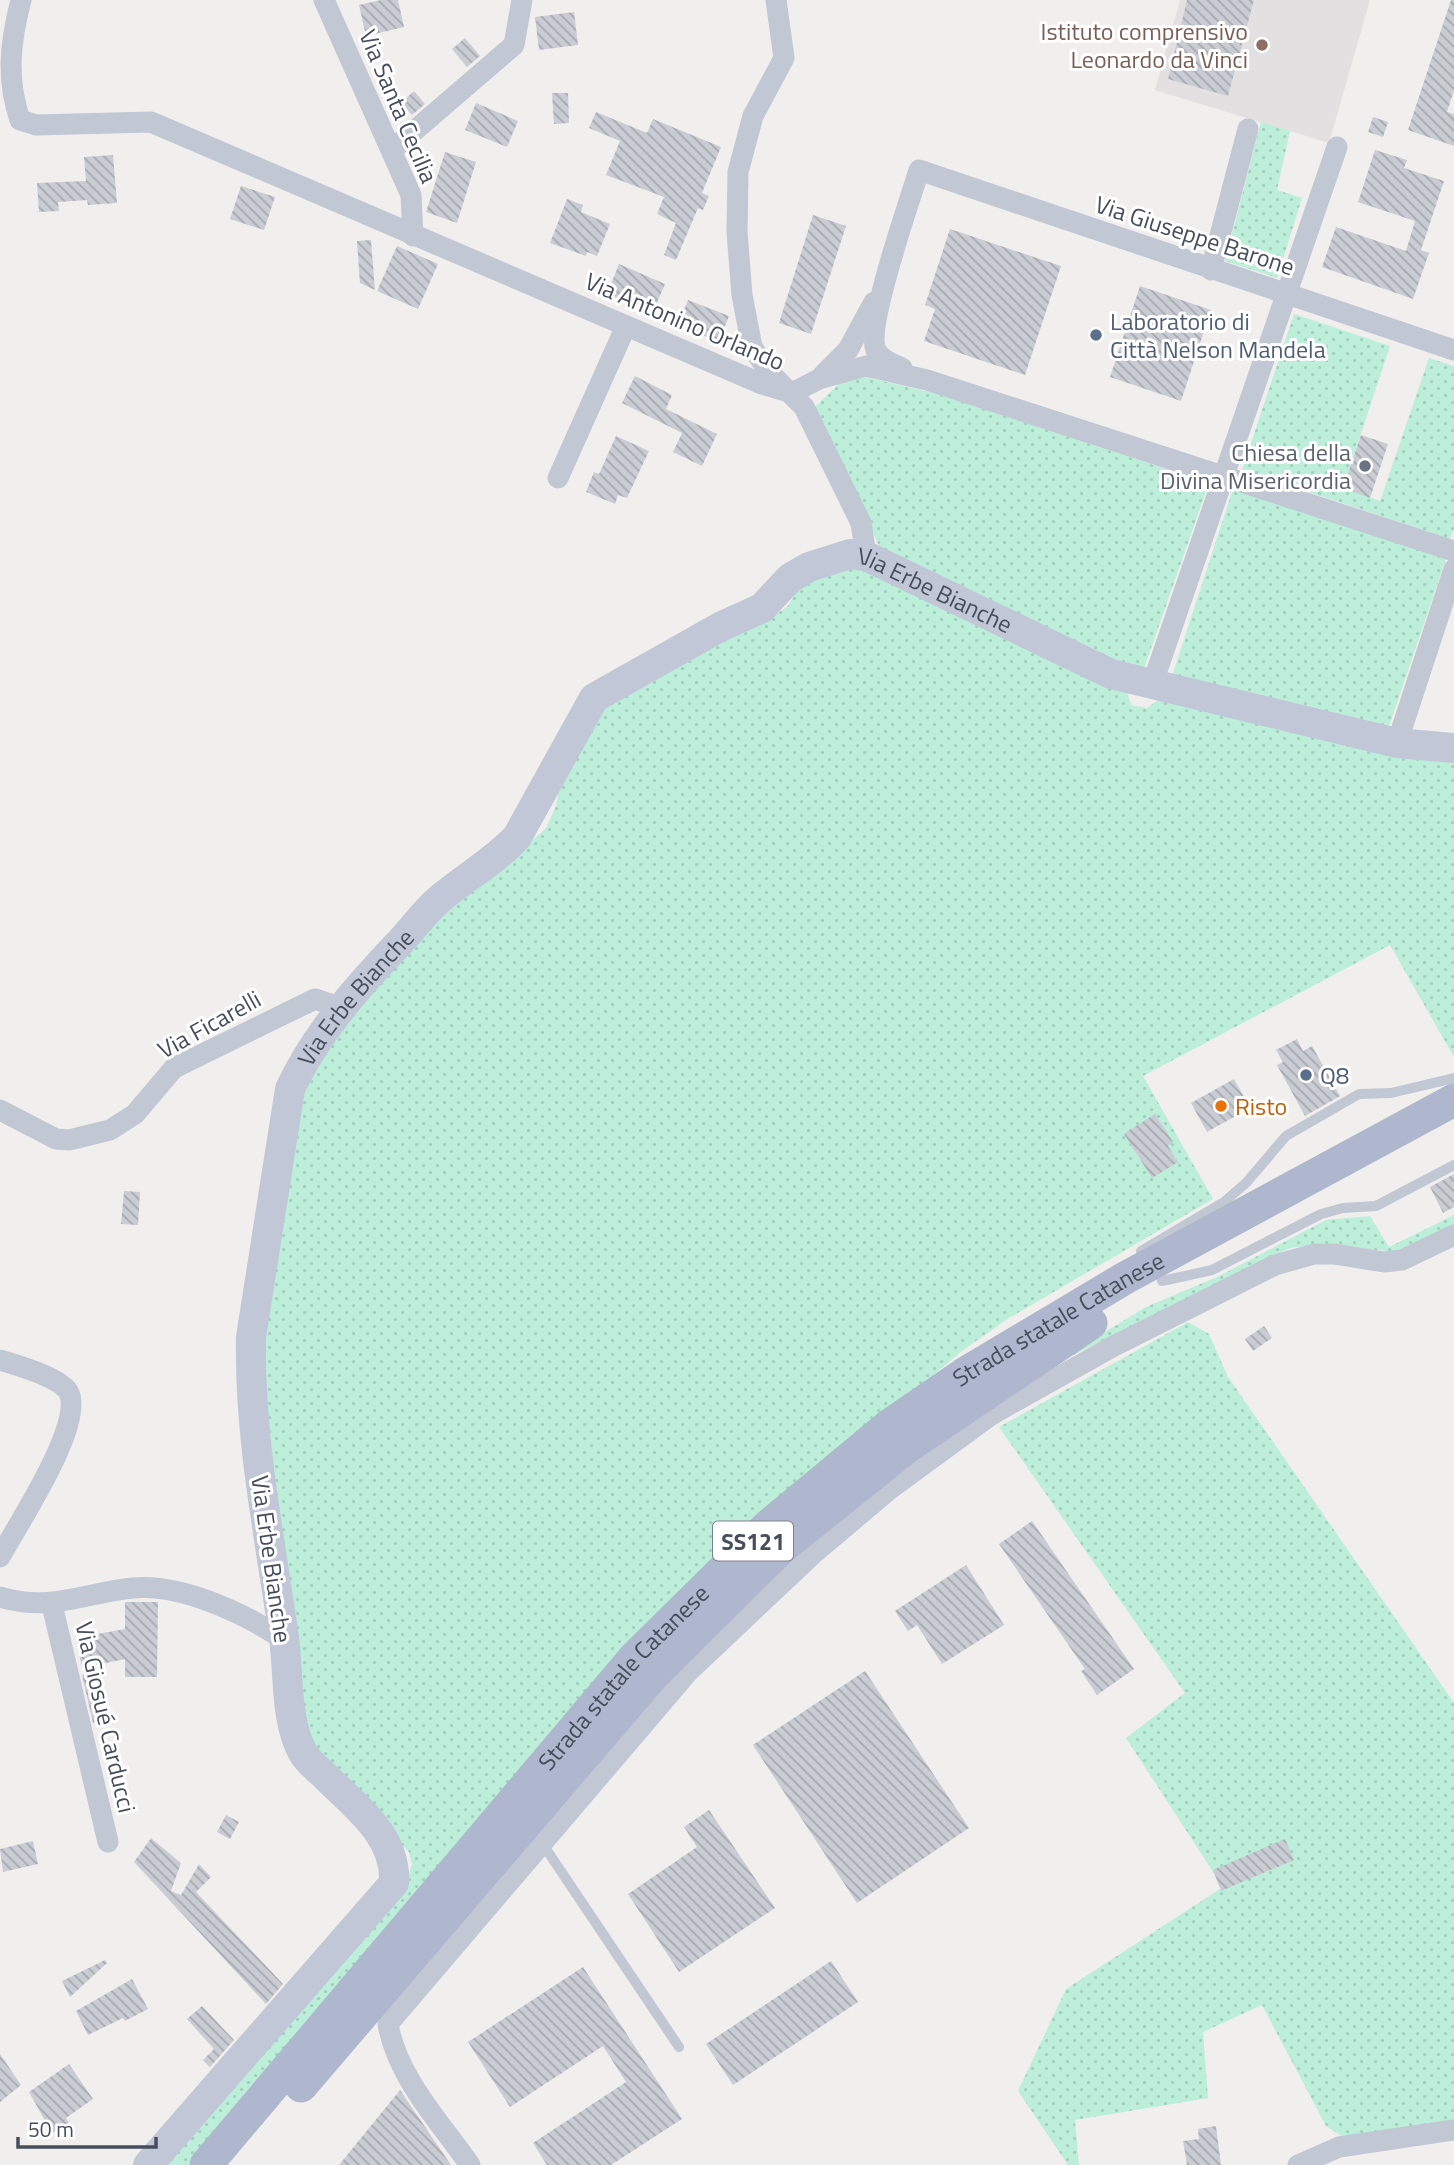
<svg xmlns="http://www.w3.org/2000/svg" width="1454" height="2165" viewBox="0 0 1454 2165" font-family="'Titillium Web',sans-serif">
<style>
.education{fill:#e2e0e0}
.grass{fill:url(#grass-dots)}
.building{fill:url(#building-back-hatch)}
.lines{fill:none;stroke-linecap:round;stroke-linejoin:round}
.lane{stroke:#c1c7d3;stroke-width:10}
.street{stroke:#c1c7d3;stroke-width:21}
.secondary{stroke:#c1c7d7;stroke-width:30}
.primary{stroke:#aeb7cd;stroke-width:33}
.education-dot{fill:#8d6e63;stroke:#fff;stroke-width:2.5}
.service-dot{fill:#5c6f8a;stroke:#fff;stroke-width:2.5}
.worship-dot{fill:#6b7280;stroke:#fff;stroke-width:2.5}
.food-dot{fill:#e8710a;stroke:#fff;stroke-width:2.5}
.labels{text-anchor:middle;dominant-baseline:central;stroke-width:6;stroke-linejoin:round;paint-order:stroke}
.shield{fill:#fff;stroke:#7e828c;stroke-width:2}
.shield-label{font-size:23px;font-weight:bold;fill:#464d5b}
.education-label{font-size:24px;fill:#785e54;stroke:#fff;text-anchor:end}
.street-label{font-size:24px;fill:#464d5b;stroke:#fff}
.service-label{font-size:24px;fill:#4e5e75;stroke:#fff;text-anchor:start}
.worship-label{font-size:24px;fill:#5b616d;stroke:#fff;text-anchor:end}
.food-label{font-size:24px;fill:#c56008;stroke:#fff;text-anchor:start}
</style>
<defs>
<pattern id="grass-dots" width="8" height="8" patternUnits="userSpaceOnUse" patternTransform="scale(1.75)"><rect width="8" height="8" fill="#bceeda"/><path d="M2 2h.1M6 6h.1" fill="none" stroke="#a3cebd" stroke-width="1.8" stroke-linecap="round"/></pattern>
<pattern id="building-back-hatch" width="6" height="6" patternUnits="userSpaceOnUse" patternTransform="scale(1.75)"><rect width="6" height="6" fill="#caccd4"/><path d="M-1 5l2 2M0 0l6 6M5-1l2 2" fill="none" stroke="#a6a8af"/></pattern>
</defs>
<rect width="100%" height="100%" fill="#f1eeee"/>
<!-- education -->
<path class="education" d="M1180 0H1370L1329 143 1155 90Z"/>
<!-- grass -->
<g class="grass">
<path d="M1261 122 1290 131 1277 190 1302 198 1277 278 1225 261Z"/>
<path d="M1294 314 1390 346 1343 488 1380 501 1429 358 1454 366V529L1450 539 1242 470Z"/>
<path d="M865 377 934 393 1209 483 1142 674 882 552 814 408 842 381Z"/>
<path d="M1233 489 1446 559 1388 729 1171 679Z"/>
<path d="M853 565 1126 688 1131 705 1147 708 1160 698 1454 760V1057L1390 945 1143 1076 1213 1199 1009 1318 962 1351 909 1396 583 1698 188 2165H164L407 1881 412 1864 409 1852 314 1751 302 1724 260 1378 301 1085 366 1000 447 904 515 856 546 828 556 806 562 773 602 706 693 651 775 615 788 606 803 579Z"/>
<path d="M1454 1215V1224L1411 1248 1394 1252 1318 1244 1290 1248 1039 1372 1146 1307 1217 1277 1326 1220 1370 1216 1389 1247Z"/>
<path d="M1188 1322 1209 1334 1228 1377 1454 1703V2125L1342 2136 1326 2126 1262 2005 1203 2032 1208 2098 1075 2120 1079 2165H1068L1018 2091 1066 1989 1223 1887 1126 1738 1185 1693 999 1427Z"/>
</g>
<!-- building -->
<g class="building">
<path d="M381 0H398L404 27 366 36 359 5Z"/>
<path d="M1187 0H1254L1228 96 1168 79Z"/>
<path d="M1451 0H1454V90L1447 112 1454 114V146L1408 130Z"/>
<path d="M574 12 578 45 539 50 535 17Z"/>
<path d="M465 38 480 56 467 67 452 49Z"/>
<path d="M414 91 425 104 412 115 401 103Z"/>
<path d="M552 93H568L569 123 554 124Z"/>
<path d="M476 103 518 121 507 147 465 130Z"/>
<path d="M596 112 647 133 653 119 721 147 702 193 709 196 703 210 698 208 676 260 664 255 676 223 657 214 664 197 606 175 620 141 589 128Z"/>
<path d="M1373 117 1388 122 1383 137 1368 132Z"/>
<path d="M1375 150 1407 160 1404 168 1444 181 1421 250 1429 253 1413 299 1322 267 1336 227 1406 251 1415 221 1358 202Z"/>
<path d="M445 152 476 162 457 223 426 212Z"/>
<path d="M113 155 117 203 88 205 87 200 58 202 59 211 39 212 37 183 86 181 84 157Z"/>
<path d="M241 186 275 197 264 230 230 219Z"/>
<path d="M567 199 583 205 581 212 610 224 597 256 587 252 586 256 550 243Z"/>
<path d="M813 215 846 226 811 334 779 323Z"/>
<path d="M950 229 1061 266 1025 375 924 341 935 309 925 305Z"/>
<path d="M371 240 375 290 360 283 357 241Z"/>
<path d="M397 246 438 264 418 309 377 291Z"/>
<path d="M619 264 665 284 652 314 607 294Z"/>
<path d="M1140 286 1211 310 1181 401 1110 377Z"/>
<path d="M688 300 729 316 719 342 678 325Z"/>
<path d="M635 376 672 395 666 409 717 434 702 466 673 452 682 433 622 403Z"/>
<path d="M1361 435 1388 444 1370 498 1343 488Z"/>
<path d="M616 436 649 451 627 498 618 495 615 504 586 492 594 472 599 474Z"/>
<path d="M1297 1039 1303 1051 1312 1046 1340 1096 1305 1116 1277 1065 1283 1062 1276 1050Z"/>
<path d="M1234 1079 1250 1108 1207 1132 1191 1103Z"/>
<path d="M1155 1114 1173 1142 1168 1146 1178 1162 1152 1178 1124 1134Z"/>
<path d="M1454 1174V1207L1443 1213 1430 1187Z"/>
<path d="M124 1191 140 1192 138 1225 121 1224Z"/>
<path d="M1264 1326 1272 1338 1253 1351 1245 1339Z"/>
<path d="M1032 1521 1134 1669 1097 1695 1081 1671 1085 1669 999 1544Z"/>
<path d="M966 1565 1004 1625 942 1664 917 1625 908 1631 895 1611Z"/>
<path d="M125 1602H158L157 1677H125V1659L82 1668 76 1638 125 1629Z"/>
<path d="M865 1671 969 1828 857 1903 753 1745Z"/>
<path d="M89 1673 101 1721 93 1723 82 1675Z"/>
<path d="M709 1810 775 1908 679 1972 628 1894 697 1847 684 1827Z"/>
<path d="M226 1815 239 1822 230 1839 217 1832Z"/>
<path d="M151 1838 181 1863 171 1891 181 1895 199 1864 211 1877 196 1892 283 1984 266 2004 134 1862Z"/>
<path d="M1285 1839 1294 1860 1221 1891 1213 1870Z"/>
<path d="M33 1841 38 1864 3 1872 0 1849Z"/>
<path d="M105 1960 107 1963 70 1997 62 1981Z"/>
<path d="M831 1961 858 2002 733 2085 706 2044Z"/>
<path d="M583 1967 682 2119 611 2165H547L533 2143 626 2082 603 2046 510 2107 468 2042Z"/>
<path d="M132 1979 148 2009 125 2021 123 2018 88 2035 76 2011Z"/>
<path d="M202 2006 234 2040 210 2067 203 2060 214 2049 187 2019Z"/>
<path d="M0 2054 21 2085 0 2102Z"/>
<path d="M69 2064 93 2099 66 2118 69 2123 52 2133 29 2092Z"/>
<path d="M400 2090 451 2165H339Z"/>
<path d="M1216 2126 1221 2165H1187L1183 2141 1199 2139 1198 2129Z"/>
</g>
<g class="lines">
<!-- lane -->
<g class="lane">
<path d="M1141 1251 1224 1202 1246 1183 1286 1136 1359 1094 1391 1093 1454 1078"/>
<path d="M1162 1281 1212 1270 1321 1214 1343 1208 1376 1206 1454 1165"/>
<path d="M542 1843 679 2047"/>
</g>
<!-- street -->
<g class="street">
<path d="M21 0C10 43 6 78 20 120L36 125 151 122 762 384 792 393 819 379 866 366 927 380 1454 551"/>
<path d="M324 0 411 195 413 236"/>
<path d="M776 0 784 58 753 116 738 172 737 232 742 295 752 347 770 373 804 407 861 523 866 556"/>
<path d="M392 150 514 45 522 0"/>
<path d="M1211 270 1248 129"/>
<path d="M902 368C893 364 880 360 876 350 865 326 910 201 919 170L1454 350"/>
<path d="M823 375 848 350 874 302"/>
<path d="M558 478 626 326"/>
<path d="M1152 685 1337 147"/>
<path d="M1397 743 1454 569"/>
<path d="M0 1110 56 1139 69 1140 110 1130 135 1114 174 1068 315 999 342 1008"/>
<path d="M0 1360C17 1365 58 1377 68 1391 87 1421 16 1527 0 1557"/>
<path d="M0 1597C53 1612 83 1593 133 1588 181 1583 246 1614 284 1640"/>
<path d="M52 1605 108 1842"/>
<path d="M470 2165C440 2122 397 2077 388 2024L689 1671 813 1554 890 1489 991 1415 1112 1347 1275 1265 1314 1254H1334L1384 1262 1402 1260 1454 1235"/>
<path d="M1298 2165 1339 2147 1454 2130"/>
</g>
<!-- secondary -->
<path class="secondary" id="s1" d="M148 2165 394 1883C397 1836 356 1807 325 1776 318 1769 308 1762 303 1753 285 1720 289 1675 284 1638 270 1538 249 1439 251 1337L290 1089C316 1033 360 984 402 940 415 926 427 909 442 897 467 876 495 861 517 837L594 698 720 627 762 608 790 578 809 567 850 554 866 556 1111 674 1397 743 1454 748"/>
<!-- primary -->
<g class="primary">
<path d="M301 2086 653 1675 780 1549 907 1447 1091 1323"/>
<path id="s2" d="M206 2165 635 1657 768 1526 891 1424 964 1374 1125 1278 1454 1100"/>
</g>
</g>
<!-- markers -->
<circle class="education-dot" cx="1262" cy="45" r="7"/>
<g class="service-dot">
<circle cx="1096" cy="335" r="7"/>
<circle cx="1306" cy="1075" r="7"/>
</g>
<circle class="worship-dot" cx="1365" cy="466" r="7"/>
<circle class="food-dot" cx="1221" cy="1106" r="7"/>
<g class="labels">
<!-- shield labels -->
<rect class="shield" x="713" y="1521.5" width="80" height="39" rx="5"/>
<g class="shield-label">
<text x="753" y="1541">SS121</text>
</g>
<!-- education labels -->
<g class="education-label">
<text x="1248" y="31">Istituto comprensivo<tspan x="1248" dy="28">Leonardo da Vinci</tspan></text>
</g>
<!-- street labels -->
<g class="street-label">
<text transform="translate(399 106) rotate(67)">Via Santa Cecilia</text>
<text transform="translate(1195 235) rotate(18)">Via Giuseppe Barone</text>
<text transform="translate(685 321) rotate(23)">Via Antonino Orlando</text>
<text stroke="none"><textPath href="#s1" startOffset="2100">Via Erbe Bianche</textPath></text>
<text stroke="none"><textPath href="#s1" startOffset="1323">Via Erbe Bianche</textPath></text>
<text transform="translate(209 1024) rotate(-29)">Via Ficarelli</text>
<text stroke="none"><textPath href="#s2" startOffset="1209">Strada statale Catanese</textPath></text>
<text transform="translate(272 1559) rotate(82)">Via Erbe Bianche</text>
<text stroke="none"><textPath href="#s2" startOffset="642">Strada statale Catanese</textPath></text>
<text transform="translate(106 1717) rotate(77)">Via Giosué Carducci</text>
</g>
<!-- service labels -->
<g class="service-label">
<text x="1110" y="321">Laboratorio di<tspan x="1110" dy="28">Città Nelson Mandela</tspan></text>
<text x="1320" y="1075">Q8</text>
</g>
<!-- worship labels -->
<g class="worship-label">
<text x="1351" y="452">Chiesa della<tspan x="1351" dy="28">Divina Misericordia</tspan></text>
</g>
<!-- food labels -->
<g class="food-label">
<text x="1235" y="1106">Risto</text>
</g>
</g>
<!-- scale -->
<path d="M18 2137v10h138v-10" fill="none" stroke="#464d5b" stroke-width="3.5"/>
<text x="28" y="2137" font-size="21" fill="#464d5b" stroke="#ffffff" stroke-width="5" paint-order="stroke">50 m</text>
</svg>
